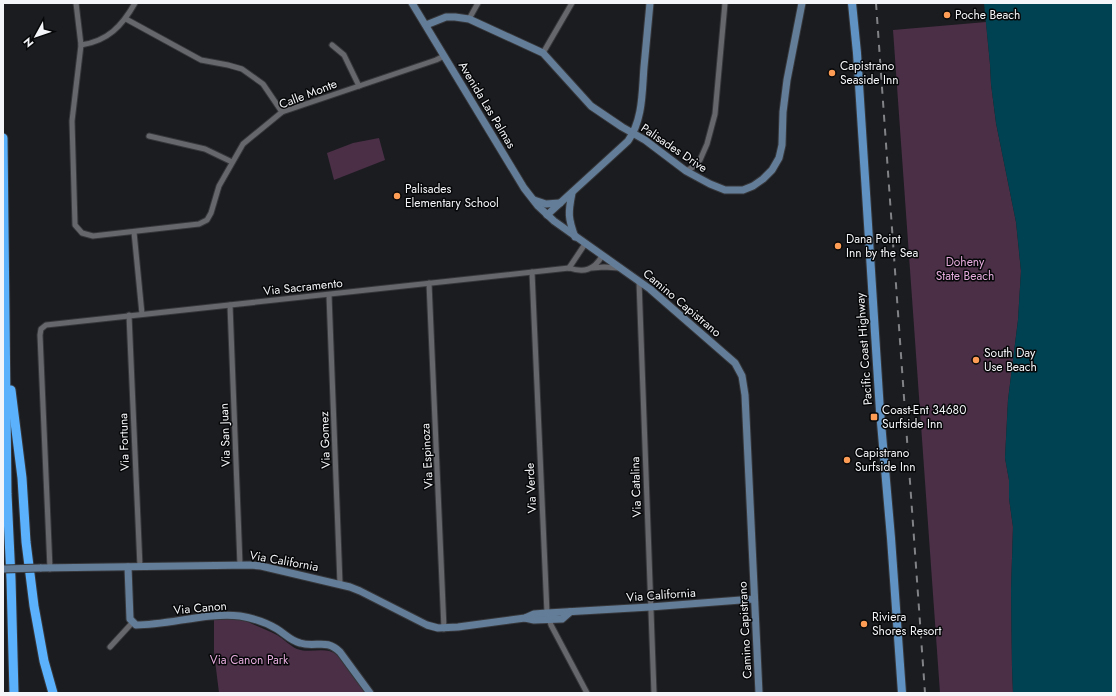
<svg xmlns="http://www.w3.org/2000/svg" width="1116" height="696" viewBox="0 0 1116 696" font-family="Jost,sans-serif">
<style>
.green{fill:#4a2f46}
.water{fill:#004251}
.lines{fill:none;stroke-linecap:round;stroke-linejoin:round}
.street-casing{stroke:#36373a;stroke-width:7}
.secondary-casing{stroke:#36373a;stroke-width:9}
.primary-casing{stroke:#36373a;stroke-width:10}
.highway-casing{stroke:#36373a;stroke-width:11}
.street{stroke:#66676d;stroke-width:5}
.secondary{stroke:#637d98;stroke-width:7}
.primary{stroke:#6093c3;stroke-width:8}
.highway{stroke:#5cb1fc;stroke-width:9}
.rail{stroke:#818285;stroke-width:2;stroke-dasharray:7 7;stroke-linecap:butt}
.secondary-bridge-casing{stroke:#36373a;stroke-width:9;stroke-linecap:butt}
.secondary-bridge{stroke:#637d98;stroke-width:7}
.poi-dot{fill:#fd9d55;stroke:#060708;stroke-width:1.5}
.labels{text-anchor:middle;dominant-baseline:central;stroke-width:3;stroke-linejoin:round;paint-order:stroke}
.poi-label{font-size:12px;fill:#f4f5f8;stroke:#060708;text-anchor:start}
.street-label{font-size:12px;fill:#f4f5f8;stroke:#060708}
.park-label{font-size:12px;fill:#e5abdc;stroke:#060708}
</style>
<rect width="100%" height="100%" fill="#1b1c20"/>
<!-- green -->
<g class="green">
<path d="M986 22 990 64 991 84 996 123 1016 222 1021 271 1018 320 1008 400 1005 458 1009 480V498L1013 527 1011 590 1012 667 1013 693H940L893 30Z"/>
<path d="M379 138 385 160 334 180 327 153 353 143Z"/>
<path d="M241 618C254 626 264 628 277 635 284 639 290 646 297 649 310 654 325 646 336 654 348 662 358 681 367 693H219L214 652V619Z"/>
</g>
<!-- water -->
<path class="water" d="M984 3H1113V693H1013L1012 667 1011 590 1013 527 1009 498V480L1005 458 1008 400 1018 320 1021 271 1016 222 996 123 991 84 990 64Z"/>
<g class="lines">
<defs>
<g id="street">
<path d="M76 3 81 45 72 121 75 225 82 233 93 236 199 224 207 220 211 213 219 186 243 144 282 112 436 60 444 56"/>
<path d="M126 19 201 60 228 65 242 69 263 84 282 112"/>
<path d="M469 19 478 3"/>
<path d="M81 45C108 41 122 26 135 3"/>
<path d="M332 45 344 55 359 86"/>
<path d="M543 53 572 3"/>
<path d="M149 136 205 149 232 162"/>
<path d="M686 171 695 166 700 160 707 144 715 114 725 3"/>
<path d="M134 232 142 314"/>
<path d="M569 268 585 244"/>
<path d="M592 268 604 267 619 268"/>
<path d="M532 272 547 613 551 625 587 693"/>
<path d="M639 281 654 693"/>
<path d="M429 283 444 629"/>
<path d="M329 295 340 584"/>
<path d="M230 305 240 565"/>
<path d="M129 315 140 567"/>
<path d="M50 569 40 335 41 329 46 325 569 268C584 273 594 270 602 256"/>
<path d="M110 647 132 623"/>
</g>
<g id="secondary">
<path d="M412 3 524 188 538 206 554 221 650 289 735 363 742 376 745 395 759 693"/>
<path d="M426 25 446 17H455L469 19 543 53 591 106 622 127 645 140 686 171 710 184 725 190H743L753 186 763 179 772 170 779 158 782 145 783 112 787 80 802 3"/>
<path d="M572 193C568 213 568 218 575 237"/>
<path d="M534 200 546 204 560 203"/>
<path d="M547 215 628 141C643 120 642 92 644 67 646 46 648 24 650 3"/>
<path d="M128 567 130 619 136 625C169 625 208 612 240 616 252 618 267 623 277 629 285 634 291 641 300 643 316 648 326 638 340 652L370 693"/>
<path d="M40 568 250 565 261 566 350 587 360 591 427 625 438 628 458 627 525 618 534 614 547 613 650 607 754 599"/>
<path d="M525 618 534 620 562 619 570 612"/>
</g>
<path id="primary" d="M852 3 857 53 880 411 891 538 902 693"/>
<g id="highway">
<path d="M3 138 7 494 11 579 14 693"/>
<path d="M11 390 22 478 26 542 34 606 44 661 53 693"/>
</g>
</defs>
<!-- street casing -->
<use href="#street" class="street-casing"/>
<!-- secondary casing -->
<use href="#secondary" class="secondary-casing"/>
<!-- primary casing -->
<use href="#primary" class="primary-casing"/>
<!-- highway casing -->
<use href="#highway" class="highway-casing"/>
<!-- street -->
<use href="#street" class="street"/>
<!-- secondary -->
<use href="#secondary" class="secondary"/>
<!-- primary -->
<use href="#primary" class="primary"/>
<!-- highway -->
<use href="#highway" class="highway"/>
<!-- rail -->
<path class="rail" d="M876 3 925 693"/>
<defs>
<path id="secondary-bridge" d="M3 569 40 568"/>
</defs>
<!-- secondary-bridge casing -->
<use href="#secondary-bridge" class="secondary-bridge-casing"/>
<!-- secondary-bridge -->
<use href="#secondary-bridge" class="secondary-bridge"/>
</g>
<!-- markers -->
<g class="poi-dot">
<circle cx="947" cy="15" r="4"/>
<circle cx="832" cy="73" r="4"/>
<circle cx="397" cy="196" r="4"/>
<circle cx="838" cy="246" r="4"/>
<circle cx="976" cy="360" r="4"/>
<rect x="870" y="413" width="8" height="8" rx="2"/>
<circle cx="847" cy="460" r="4"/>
<circle cx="864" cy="624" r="4"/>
</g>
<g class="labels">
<!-- poi labels -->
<g class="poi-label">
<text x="955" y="15">Poche Beach</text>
<text x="840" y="66">Capistrano<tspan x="840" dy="14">Seaside Inn</tspan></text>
<text x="405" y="189">Palisades<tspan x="405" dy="14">Elementary School</tspan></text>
<text x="846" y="239">Dana Point<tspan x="846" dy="14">Inn by the Sea</tspan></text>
<text x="984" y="353">South Day<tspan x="984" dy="14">Use Beach</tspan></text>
<text x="882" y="410">Coast-Ent 34680<tspan x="882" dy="14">Surfside Inn</tspan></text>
<text x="855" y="453">Capistrano<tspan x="855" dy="14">Surfside Inn</tspan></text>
<text x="872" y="617">Riviera<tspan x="872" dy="14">Shores Resort</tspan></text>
</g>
<!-- street labels -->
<g class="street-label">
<text transform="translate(308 94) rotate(-21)">Calle Monte</text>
<text transform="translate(487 105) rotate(59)">Avenida Las Palmas</text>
<text transform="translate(674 148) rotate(34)">Palisades Drive</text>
<text transform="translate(303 287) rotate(-6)">Via Sacramento</text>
<text transform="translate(682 303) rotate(40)">Camino Capistrano</text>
<text transform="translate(864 349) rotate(-94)">Pacific Coast Highway</text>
<text transform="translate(225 435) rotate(-92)">Via San Juan</text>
<text transform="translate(325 440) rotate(-92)">Via Gomez</text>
<text transform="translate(124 442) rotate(-92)">Via Fortuna</text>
<text transform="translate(427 456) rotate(-93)">Via Espinoza</text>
<text transform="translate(636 487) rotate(-92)">Via Catalina</text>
<text transform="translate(531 488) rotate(-93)">Via Verde</text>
<text transform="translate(284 561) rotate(10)">Via California</text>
<text transform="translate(661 595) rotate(-4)">Via California</text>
<text transform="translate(200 608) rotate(-5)">Via Canon</text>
<text transform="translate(745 630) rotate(-93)">Camino Capistrano</text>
</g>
<!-- park labels -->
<g class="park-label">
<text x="965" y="262">Doheny<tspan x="965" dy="14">State Beach</tspan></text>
<text x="249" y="660">Via Canon Park</text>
</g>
</g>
<!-- border -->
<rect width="1116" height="696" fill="none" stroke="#f4f5f8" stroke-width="8"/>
<!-- north arrow -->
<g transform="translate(36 36) rotate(230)" stroke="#060708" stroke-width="3" paint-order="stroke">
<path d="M0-3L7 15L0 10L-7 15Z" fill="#f4f5f8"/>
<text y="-6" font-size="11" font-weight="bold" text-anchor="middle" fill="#f4f5f8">N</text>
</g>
</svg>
